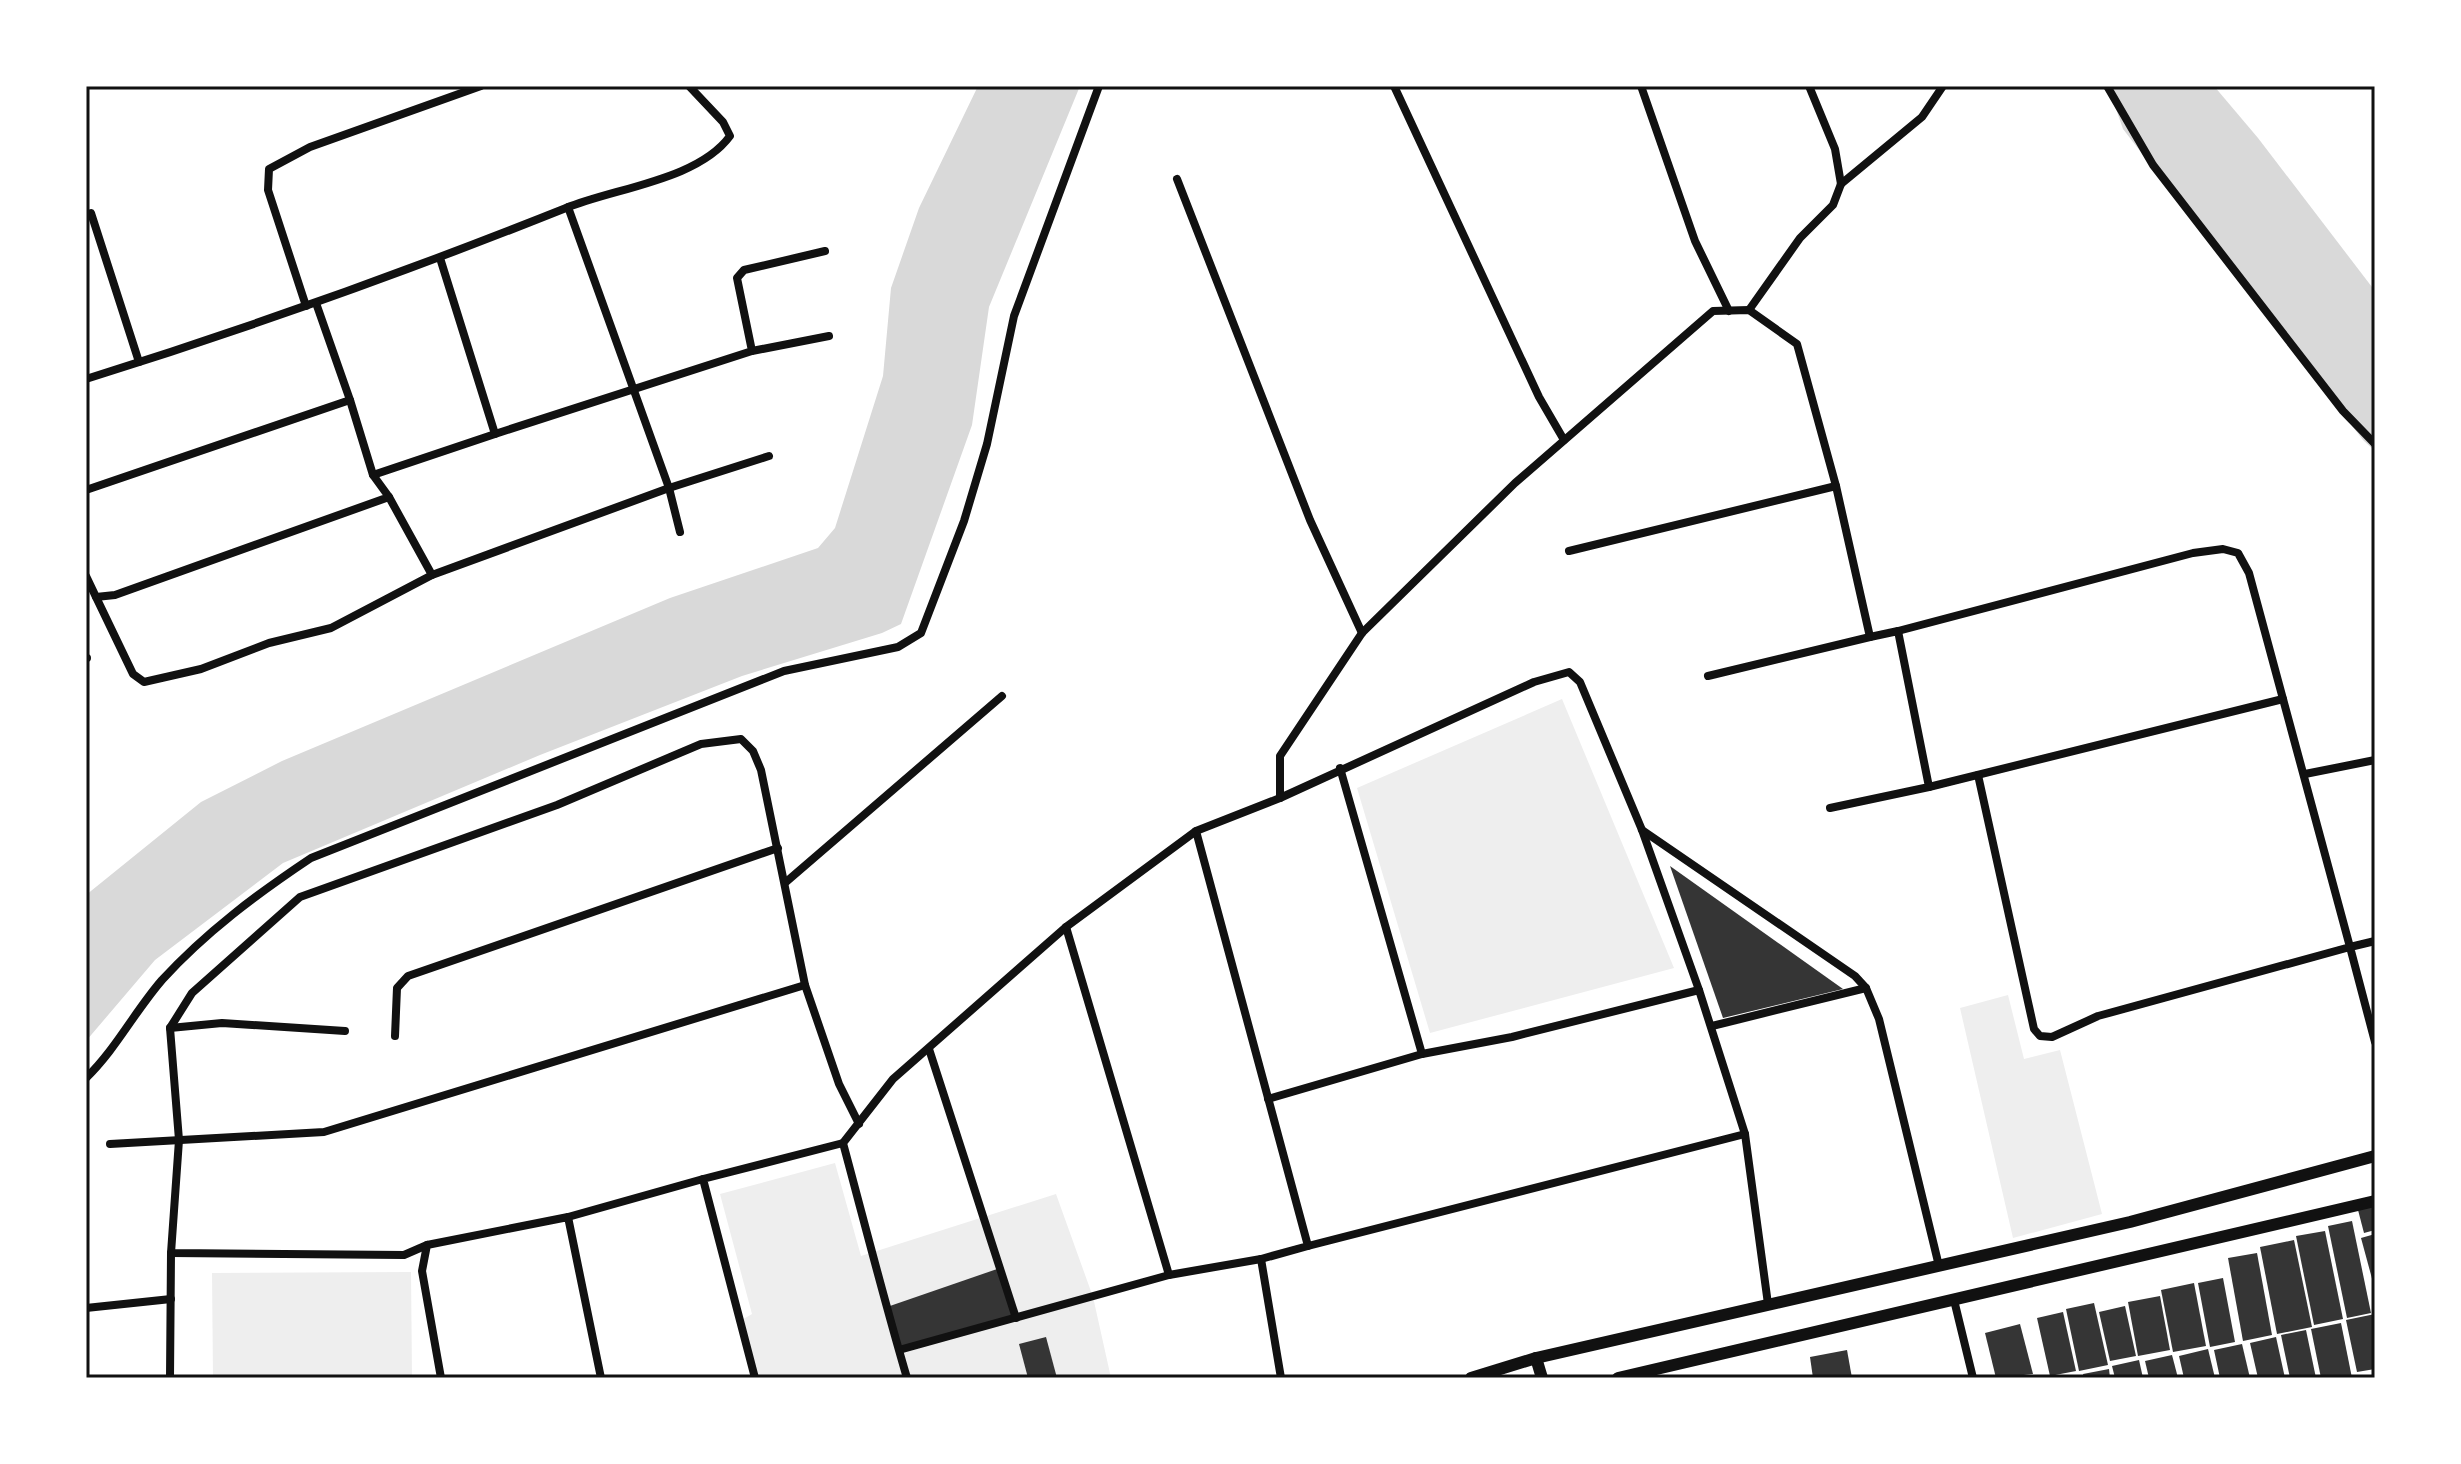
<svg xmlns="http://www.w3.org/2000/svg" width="2461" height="1464" viewBox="0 0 2461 1464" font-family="Commissioner,sans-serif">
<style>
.green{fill:#eee}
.water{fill:#d9d9d9}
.building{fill:#353535}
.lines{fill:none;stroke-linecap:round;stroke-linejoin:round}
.minor{stroke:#111;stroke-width:8}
.tertiary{stroke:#111;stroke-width:12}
.neatline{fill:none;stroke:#111;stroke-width:3}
</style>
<rect width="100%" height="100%" fill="#fff"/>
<!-- green -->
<g class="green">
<path d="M1562 699 1674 968 1430 1033 1357 788Z"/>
<path d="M2008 995 2024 1059 2060 1050 2102 1214 2013 1238 1960 1008Z"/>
<path d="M835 1163 861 1256 1056 1194 1093 1297 1111 1378H755L740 1321 752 1314 720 1194Z"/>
<path d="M411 1272 412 1378H213L212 1273Z"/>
</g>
<!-- water -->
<g class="water">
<path d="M978 86H1080L989 307 972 425 901 624 882 633 742 676 540 755 283 863 155 960 86 1041V895L201 802 282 761 670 598 818 548 835 528 883 376 891 288 919 208Z"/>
<path d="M2108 86H2214L2258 138 2375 291V451L2363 440 2123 129Z"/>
</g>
<!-- building -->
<g class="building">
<path d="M1670 866 1843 989 1723 1018Z"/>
<path d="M2375 1205V1230L2364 1233 2358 1210Z"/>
<path d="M2352 1221 2371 1313 2347 1318 2328 1226Z"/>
<path d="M2325 1231 2343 1319 2314 1325 2296 1236Z"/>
<path d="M2375 1234V1285L2374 1286 2361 1238Z"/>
<path d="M2294 1240 2312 1327 2277 1334 2260 1247Z"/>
<path d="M2257 1253 2272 1335 2243 1341 2228 1258Z"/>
<path d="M1000 1268 1016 1318 899 1350 887 1307Z"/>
<path d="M2223 1278 2235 1342 2210 1347 2198 1283Z"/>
<path d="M2194 1283 2206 1346 2173 1352 2161 1290Z"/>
<path d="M2160 1296 2170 1350 2138 1356 2128 1302Z"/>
<path d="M2094 1303 2108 1365 2079 1371 2066 1309Z"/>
<path d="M2125 1306 2136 1356 2110 1361 2099 1312Z"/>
<path d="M2063 1312 2076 1371 2050 1376 2037 1318Z"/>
<path d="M2375 1314V1369L2357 1372 2346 1320Z"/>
<path d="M2341 1323 2352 1378H2321L2311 1329Z"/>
<path d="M2020 1324 2033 1374 1996 1378 1985 1333Z"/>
<path d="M2306 1330 2316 1378H2290L2281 1335Z"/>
<path d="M1046 1337 1057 1378H1028L1019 1344Z"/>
<path d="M2276 1337 2285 1378H2258L2250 1343Z"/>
<path d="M2242 1344 2250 1378H2220L2214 1350Z"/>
<path d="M2208 1349 2215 1378H2184L2179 1356Z"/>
<path d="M1847 1350 1852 1378H1813L1810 1357Z"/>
<path d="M2172 1355 2178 1378H2149L2145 1361Z"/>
<path d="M2139 1360 2143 1378H2115L2112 1366Z"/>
<path d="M2109 1369 2110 1378H2084L2083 1374Z"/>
</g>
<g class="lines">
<!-- minor -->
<g class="minor">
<path d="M1394 86 1539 397 1564 440"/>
<path d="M1641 86 1695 241 1729 311"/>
<path d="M2107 86 2153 165 2343 411 2375 444"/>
<path d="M1177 179 1310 520 1362 633"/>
<path d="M1841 184 1922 117 1943 86"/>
<path d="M568 207 669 488 680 532"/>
<path d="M91 213 139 362"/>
<path d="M440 258 495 434 752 351 737 278 744 270 825 251"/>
<path d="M306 306 268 190 269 169 310 147 481 86"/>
<path d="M1749 310 1800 238 1833 205 1841 184 1835 149 1809 86"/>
<path d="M752 351 829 336"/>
<path d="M86 379C249 328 408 271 566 208 615 188 698 180 730 136L723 122 689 86"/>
<path d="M373 475 495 434"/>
<path d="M86 490 350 400 316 303"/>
<path d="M432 575 669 488 769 456"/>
<path d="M86 576 96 597 115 595 389 497 373 475 350 400"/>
<path d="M96 597 133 674 144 682 201 669 269 643 331 628 432 575 389 497"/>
<path d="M1898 631 2193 553 2223 549 2238 553 2249 573 2283 699 1929 787"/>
<path d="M86 658H87"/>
<path d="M1708 676 1870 637 1836 486"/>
<path d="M1340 768 1422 1054"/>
<path d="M2305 774 2375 760"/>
<path d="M1978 775 2034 1029 2040 1036 2052 1037 2098 1016 2350 947 2283 699"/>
<path d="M1280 798V756L1362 633 1515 483 1713 311 1749 310 1797 344 1836 486 1569 551"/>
<path d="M1830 808 1929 787 1898 631 1870 637"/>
<path d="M1642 830 1855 976 1866 988 1879 1019 1939 1266"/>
<path d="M1196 831 1280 798 1534 682 1569 672 1580 682 1642 830 1699 990"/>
<path d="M786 882 1002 696"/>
<path d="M1066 927 1169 1275"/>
<path d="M2375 941 2350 947 2375 1042"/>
<path d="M1712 1026 1866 988"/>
<path d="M170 1028 222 1023 345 1031"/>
<path d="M395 1036 397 988 408 976 778 848"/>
<path d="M929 1049 1016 1318"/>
<path d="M86 1078C116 1049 135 1011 162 980 206 932 257 894 311 858L784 671 898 647 921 633 964 521 987 444 1014 316 1099 86"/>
<path d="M1268 1099 1422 1054 1512 1037 1699 990 1745 1134 1768 1304"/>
<path d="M110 1144 324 1132 805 985"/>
<path d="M568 1217 703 1179"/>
<path d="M427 1245 404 1255 171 1253 179 1140 170 1028 192 993 300 897 557 805 701 744 741 739 753 751 761 770 805 985 839 1084 859 1124"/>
<path d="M1308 1246 1745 1134"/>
<path d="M1261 1259 1281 1378"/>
<path d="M1954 1300 1973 1378"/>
<path d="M86 1308 171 1299"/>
<path d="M899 1350 1169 1275 1261 1259 1308 1246 1196 831 1066 927 893 1079 843 1143C864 1221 884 1300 907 1378"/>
<path d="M170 1378 171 1253"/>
<path d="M441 1378 422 1271 427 1245 568 1217 601 1378"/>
<path d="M755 1378 703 1179 843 1143"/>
</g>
<!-- tertiary -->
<g class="tertiary">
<path d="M1536 1358 1542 1378"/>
<path d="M1471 1378 1536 1358 2130 1222 2375 1156"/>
<path d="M1618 1378 2375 1201"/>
</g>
</g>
<!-- border -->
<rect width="2461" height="1464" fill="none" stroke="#ffffff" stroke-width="176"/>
<rect x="88" y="88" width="2285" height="1288" class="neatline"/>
</svg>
